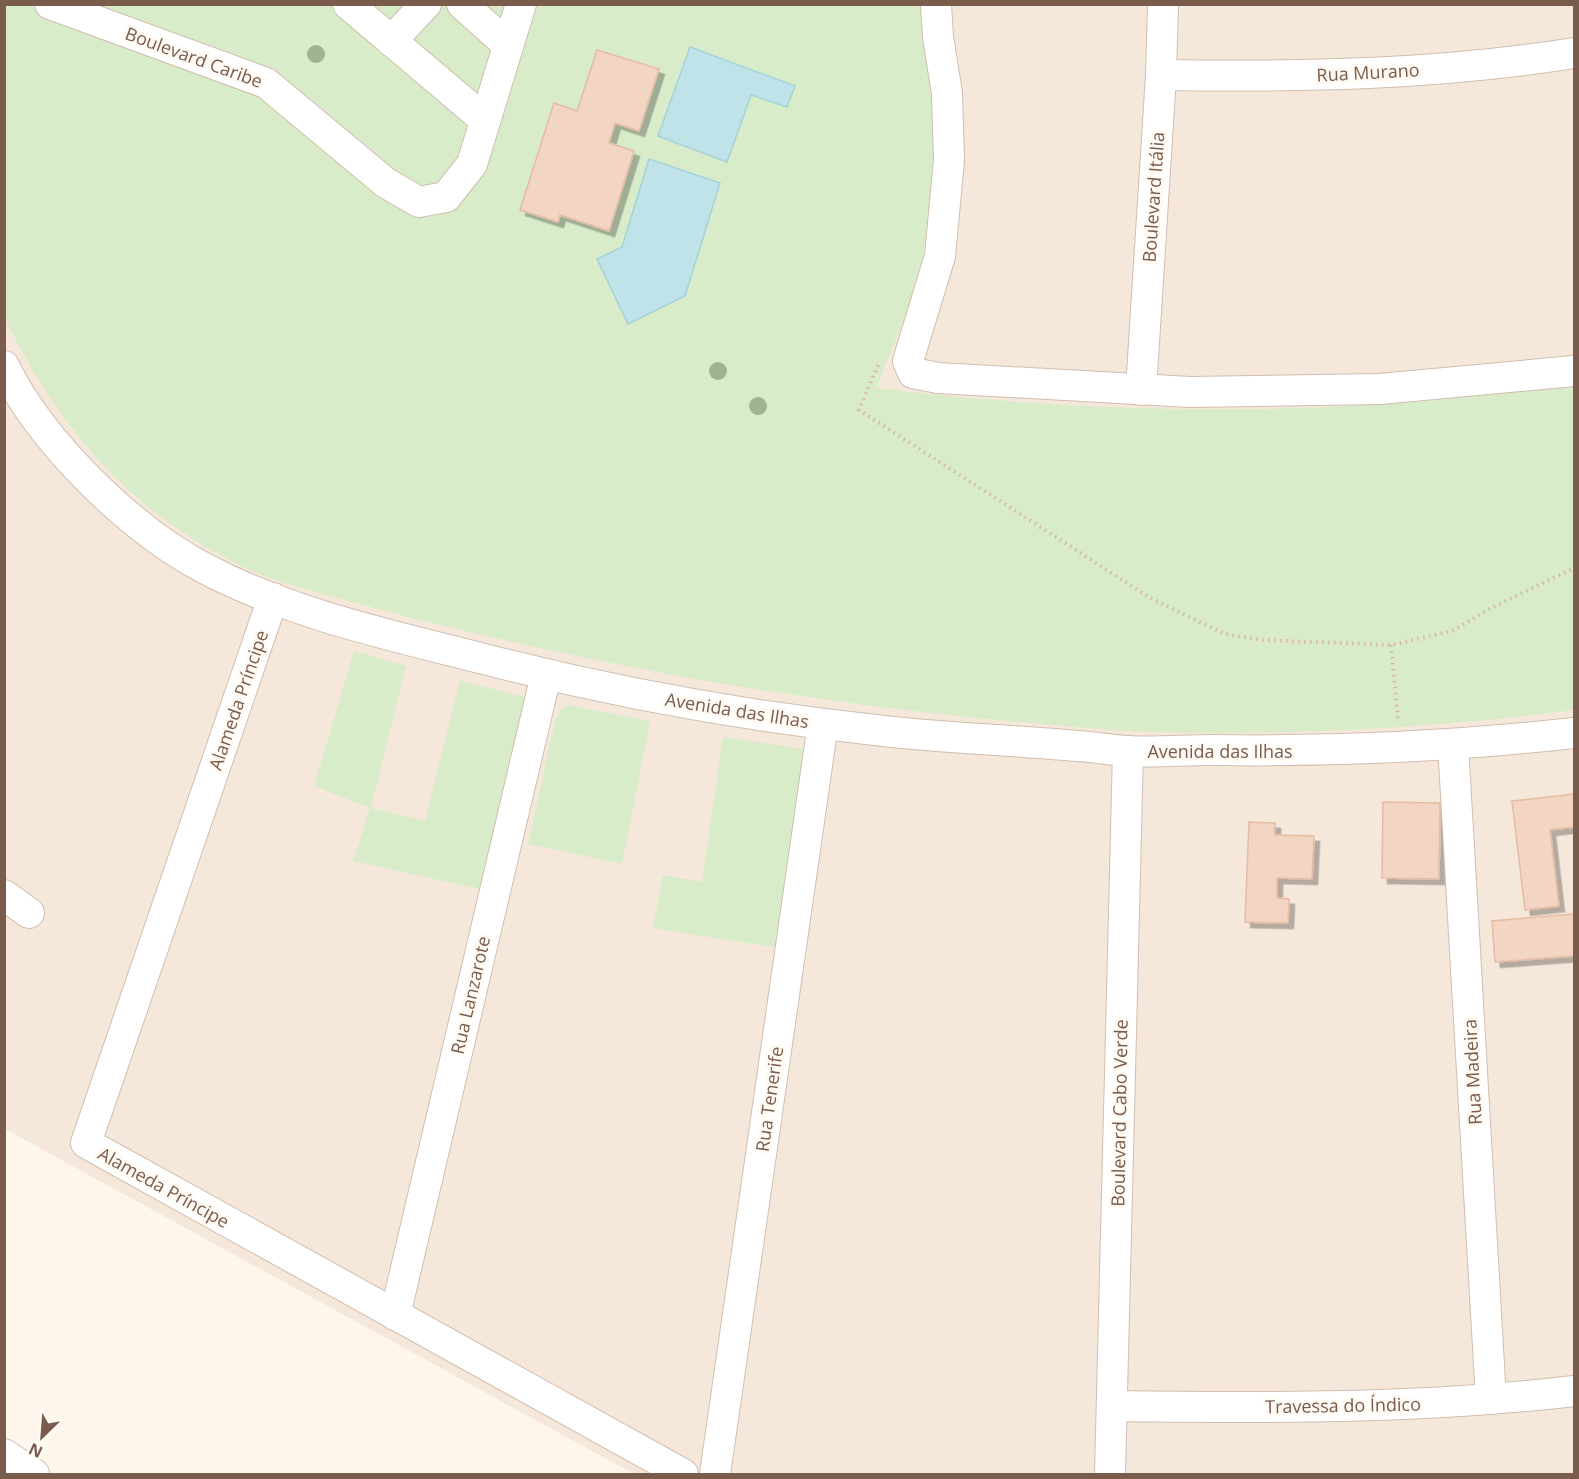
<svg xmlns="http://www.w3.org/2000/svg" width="1579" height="1479" viewBox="0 0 1579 1479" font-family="'Open Sans',sans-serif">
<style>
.residential{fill:#f5e8da}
.green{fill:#d8ecc9}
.water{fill:#bfe3e8;stroke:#a5d3da;stroke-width:1.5}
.building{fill:#f3d5c3;stroke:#e6bba3;stroke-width:1.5;filter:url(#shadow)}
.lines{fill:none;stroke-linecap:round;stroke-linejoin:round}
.minor-casing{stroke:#d1beb0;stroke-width:32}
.path{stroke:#d9b8a5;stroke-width:4;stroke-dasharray:1.5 4.5;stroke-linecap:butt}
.minor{stroke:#fff;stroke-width:30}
.tree{fill:#a0b28e}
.labels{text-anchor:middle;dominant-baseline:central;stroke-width:6;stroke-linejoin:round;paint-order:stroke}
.street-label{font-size:18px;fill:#7a5c4d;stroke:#fffaf3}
</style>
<defs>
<filter id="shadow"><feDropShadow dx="5.5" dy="5.5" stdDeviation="0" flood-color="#0004"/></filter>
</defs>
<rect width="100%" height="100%" fill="#fdf6ec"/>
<!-- residential -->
<path class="residential" d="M5 5H1574V1474H634L5 1129Z"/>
<!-- green -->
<g class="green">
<path d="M4 5H924L937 101 933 199 918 286 876 388C1107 416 1344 418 1574 384V710C1437 728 1295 736 1156 732 1093 730 1030 723 968 717 812 701 657 675 504 640 451 628 398 615 346 600 322 593 296 588 272 579 246 570 219 555 196 541 109 487 47 407 4 316Z"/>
<path d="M354 651 406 666 371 808 425 821 460 681 522 696 530 705 488 891 353 861 370 808 314 786Z"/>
<path d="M568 705 650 721 622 864 528 844 555 721 560 711Z"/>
<path d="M723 737 803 749 810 756 784 949 653 928 663 875 702 882Z"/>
</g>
<!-- water -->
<g class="water">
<path d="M690 47 795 86 787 107 751 95 727 162 658 136Z"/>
<path d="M649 159 720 183 685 296 628 324 597 259 622 247Z"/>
</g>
<!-- building -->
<g class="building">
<path d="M597 50 659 69 639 131 615 123 609 143 634 151 609 231 560 215 558 222 520 210 554 103 577 111Z"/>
<path d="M1574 794V827L1550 830 1559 906 1525 910 1512 801Z"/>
<path d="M1383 802 1440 803 1439 879 1382 878Z"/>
<path d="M1249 822 1275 823V835L1314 836 1312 879 1277 878V898L1289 899 1288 923 1245 922Z"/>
<path d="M1574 914V956L1495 962 1492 921Z"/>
</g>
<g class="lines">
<defs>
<g id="minor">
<path d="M50 4 266 83 386 183 419 202 446 197 472 164 521 4"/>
<path d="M348 4 485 120"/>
<path d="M462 4 508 45"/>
<path d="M936 4 938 37 947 93 949 160 940 256 908 361 913 373 938 378 1190 392 1380 389 1574 371"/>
<path d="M391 41 426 4"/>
<path d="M1161 75C1299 77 1438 75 1574 53"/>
<path d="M4 366C41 442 130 529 204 568 291 614 390 635 484 659 612 692 744 716 875 730 942 738 1010 740 1077 746 1094 747 1111 750 1127 751 1155 753 1184 750 1212 750 1333 752 1454 746 1574 733"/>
<path d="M1141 390 1161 75 1163 4"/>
<path d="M273 598 86 1143 683 1474"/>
<path d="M1453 744 1491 1399"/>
<path d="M4 895 29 913"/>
<path d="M395 1315 546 675"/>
<path d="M1112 1406C1266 1408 1421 1409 1574 1391"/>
<path d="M4 1454 34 1474"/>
<path d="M715 1474 823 724"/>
<path d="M1110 1474 1128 751"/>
</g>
</defs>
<!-- minor casing -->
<use href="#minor" class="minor-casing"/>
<!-- path -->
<g class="path">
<path d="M878 365 859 410 1152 599 1225 634 1262 640 1391 645 1452 631 1491 608 1574 568"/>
<path d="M1391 645 1398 719"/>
</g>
<!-- minor -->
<use href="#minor" class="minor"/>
</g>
<!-- trees -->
<g class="tree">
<circle cx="316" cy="54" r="9"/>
<circle cx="718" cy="371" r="9"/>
<circle cx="758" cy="406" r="9"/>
</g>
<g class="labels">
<!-- street labels -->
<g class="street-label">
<text transform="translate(194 57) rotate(20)">Boulevard Caribe</text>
<text transform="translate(1368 72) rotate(-3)">Rua Murano</text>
<text transform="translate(1153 197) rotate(-86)">Boulevard Itália</text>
<text transform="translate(238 700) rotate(-71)">Alameda Príncipe</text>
<text transform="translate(737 710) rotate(9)">Avenida das Ilhas</text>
<text x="1220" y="751">Avenida das Ilhas</text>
<text transform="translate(470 995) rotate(-77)">Rua Lanzarote</text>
<text transform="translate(1472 1072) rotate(-93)">Rua Madeira</text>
<text transform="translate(769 1099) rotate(-82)">Rua Tenerife</text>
<text transform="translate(1119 1113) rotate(-89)">Boulevard Cabo Verde</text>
<text transform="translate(164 1187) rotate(29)">Alameda Príncipe</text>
<text transform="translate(1343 1405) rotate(-1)">Travessa do Índico</text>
</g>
</g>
<!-- border -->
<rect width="1579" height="1479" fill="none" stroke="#7a5c4d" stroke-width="12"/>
<!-- north arrow -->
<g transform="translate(42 1437) rotate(205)" stroke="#fffaf3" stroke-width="4.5" paint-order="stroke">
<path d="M0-4.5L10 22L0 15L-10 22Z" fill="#7a5c4d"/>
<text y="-9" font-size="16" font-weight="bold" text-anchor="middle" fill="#7a5c4d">N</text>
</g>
</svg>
